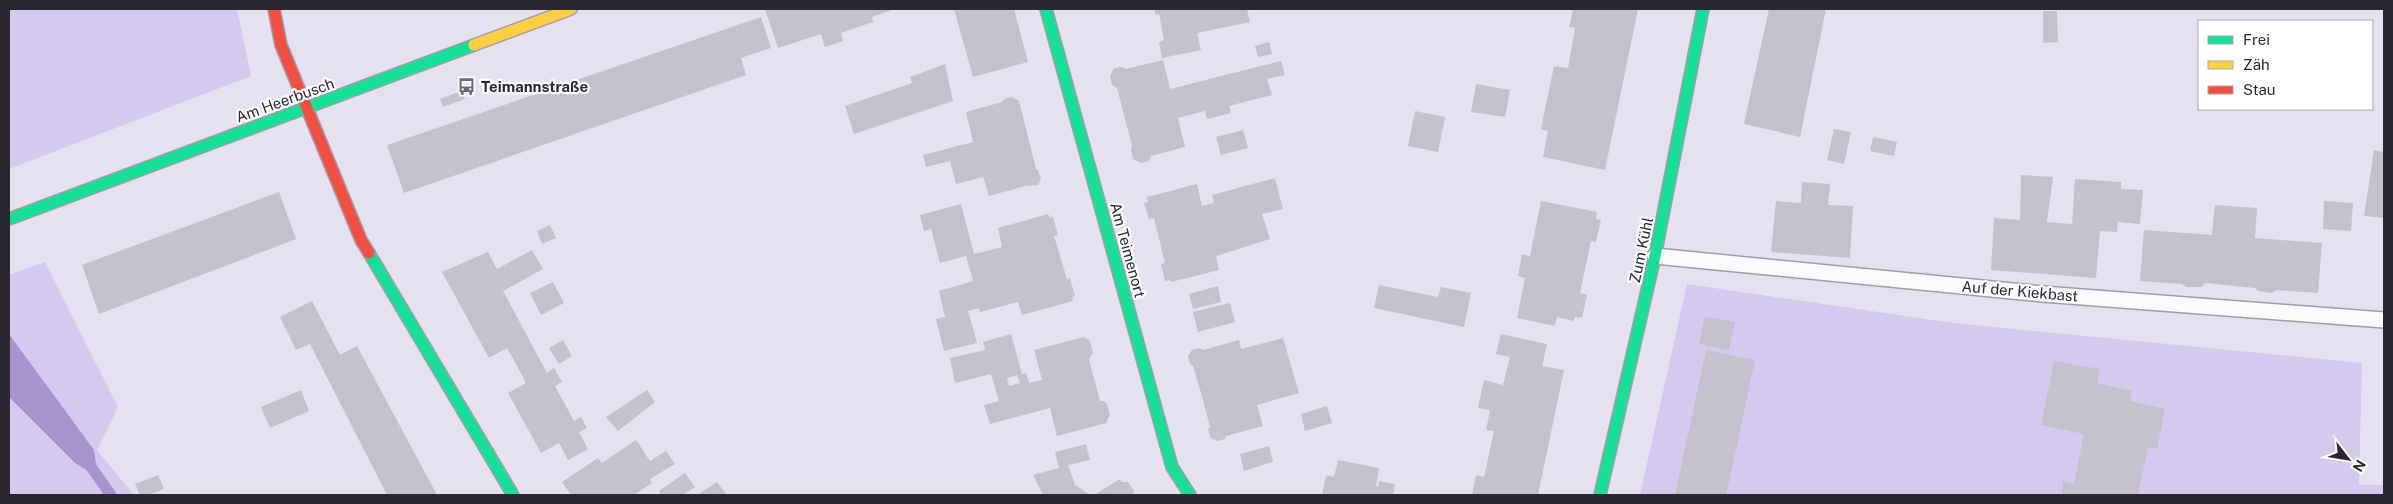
<svg xmlns="http://www.w3.org/2000/svg" width="2393" height="504" viewBox="0 0 2393 504" font-family="'Public Sans',sans-serif">
<style>
.green{fill:#d6c9ee}
.water{fill:#a893cf}
.lines{fill:none;stroke-linecap:round;stroke-linejoin:round}
.stream{stroke:#a893cf;stroke-width:11}
.building{fill:#c4c0cd;fill-rule:evenodd}
.lane-casing{stroke:#a09ca9;stroke-width:18}
.fast-casing{stroke:#a09ca9;stroke-width:14}
.slow-casing{stroke:#a09ca9;stroke-width:14}
.jam-casing{stroke:#a09ca9;stroke-width:14}
.lane{stroke:#fbfafd;stroke-width:15}
.fast{stroke:#16e098;stroke-width:11}
.slow{stroke:#ffcf43;stroke-width:11}
.jam{stroke:#f24e42;stroke-width:11}
.labels{text-anchor:middle;dominant-baseline:central;stroke-width:4.5;stroke-linejoin:round;paint-order:stroke}
.poi-label{font-size:15px;font-weight:bold;fill:#2b2732;stroke:#fff;text-anchor:start}
.street-label{font-size:15px;fill:#2b2732;stroke:#fff}
</style>
<rect width="100%" height="100%" fill="#e6e1f1"/>
<!-- green -->
<g class="green">
<path d="M9 9H237L251 76 9 169Z"/>
<path d="M45 262 118 407 97 450 134 495H9V275Z"/>
<path d="M1687 284 1953 323 2362 363 2359 485H2384V495H1640Z"/>
</g>
<!-- water -->
<path class="water" d="M9 334 94 450 98 477 75 463 9 397Z"/>
<g class="lines">
<!-- stream -->
<path class="stream" d="M89 464 111 495"/>
</g>
<!-- building -->
<g class="building">
<path d="M765 9H895L872 17 873 22 841 33 843 41 825 47 821 34 778 48Z"/>
<path d="M954 9H1014L1028 62 973 77Z"/>
<path d="M1154 9H1247L1250 22 1197 33 1201 50 1162 58 1159 42 1164 40 1159 14 1156 15Z"/>
<path d="M1573 9H1638L1605 170 1543 157 1548 131 1541 129 1545 109 1554 66 1568 68 1575 28 1569 27Z"/>
<path d="M1769 9H1826L1800 137 1744 124Z"/>
<path d="M2043 11H2057L2058 42 2043 43Z"/>
<path d="M761 17 771 48 741 58 746 75 404 193 387 145Z"/>
<path d="M1269 42 1272 54 1258 57 1255 46Z"/>
<path d="M1163 60 1170 89 1281 61 1285 75 1267 79 1272 95 1229 106 1231 113 1207 119 1205 111 1178 118 1185 147 1151 156 1149 161 1141 163 1133 159 1131 150 1132 146 1117 88 1112 85 1110 76 1114 68 1121 67 1126 69Z"/>
<path d="M945 64 953 101 854 134 845 106 912 83 910 77Z"/>
<path d="M1476 84 1510 90 1505 117 1471 112Z"/>
<path d="M461 91 465 99 443 107 440 99Z"/>
<path d="M1012 97 1019 101 1036 169 1038 170 1041 179 1038 185 1025 186 989 196 983 177 956 184 950 161 926 167 923 155 973 142 966 112 1002 102 1004 99Z"/>
<path d="M1415 111 1445 117 1438 152 1408 146Z"/>
<path d="M1834 129 1851 132 1844 164 1827 160Z"/>
<path d="M1243 130 1248 148 1221 155 1216 137Z"/>
<path d="M1873 137 1897 142 1894 156 1870 151Z"/>
<path d="M2374 150 2384 152V218L2364 216Z"/>
<path d="M2021 175 2053 177 2047 222 2072 224 2075 179 2121 182V189L2143 190 2140 224 2118 222 2117 232 2100 231 2096 278 1991 270 1994 218 2020 220Z"/>
<path d="M1275 178 1283 209 1262 214 1270 239 1216 256 1219 270 1171 282 1170 280 1165 281 1161 264 1165 263 1154 218 1149 219 1144 203 1148 202 1147 197 1197 184 1202 206 1214 203 1212 195Z"/>
<path d="M1802 182 1830 184 1828 205 1853 206 1850 258 1771 252 1776 201 1801 203Z"/>
<path d="M279 192 296 239 99 314 82 265Z"/>
<path d="M1541 201 1597 212 1596 219 1601 220 1596 242 1591 241 1580 293 1587 295 1582 318 1575 317 1574 321 1557 317 1555 326 1517 318 1525 278 1518 276 1522 254 1530 256Z"/>
<path d="M2324 201 2353 203 2351 231 2323 229Z"/>
<path d="M961 204 974 254 1002 247 998 228 1048 214 1050 218 1053 217 1058 235 1054 236 1067 279 1070 278 1075 296 1072 297 1073 301 1022 315 1018 302 980 312 979 308 968 311 977 343 944 351 936 319 945 317 939 291 973 281 966 256 940 263 931 229 924 231 920 215Z"/>
<path d="M2215 205 2257 208 2255 238 2322 243 2318 293 2277 290 2271 293 2258 291 2255 288 2206 283 2201 287H2187L2181 284 2140 281 2144 230 2212 235Z"/>
<path d="M550 225 556 238 542 244 537 231Z"/>
<path d="M532 250 543 269 503 291 547 373 554 368 562 382 555 386 574 421 581 417 587 428 579 432 588 449 568 460 559 443 541 453 508 393 526 383 517 366 507 348 489 358 442 272 488 252 497 269Z"/>
<path d="M553 282 564 303 541 315 530 293Z"/>
<path d="M1379 285 1438 297 1441 287 1471 293 1464 327 1374 308Z"/>
<path d="M1218 286 1221 302 1193 309 1189 294Z"/>
<path d="M312 301 340 355 357 346 437 495H387L310 344 296 350 280 317Z"/>
<path d="M1230 303 1235 322 1198 332 1193 312Z"/>
<path d="M1705 316 1735 322 1729 350 1699 344Z"/>
<path d="M1011 334 1022 374 1026 373 1029 383 1042 380 1034 350 1084 337 1090 341 1093 353 1089 359 1100 401H1104L1107 404 1110 415 1106 423 1057 436 1050 408 990 424 984 405 999 401 991 374 955 383 950 358 985 350 983 342ZM1017 375 1020 383 1009 386 1007 378Z"/>
<path d="M1501 334 1547 344 1542 366 1564 370 1538 495H1472L1476 475 1484 477 1494 431 1486 430 1490 410 1478 408 1484 380 1503 385 1510 357 1496 354Z"/>
<path d="M1283 338 1299 393 1257 405 1263 426 1226 436 1225 439 1217 441 1211 438 1208 430 1210 427 1202 396 1193 366 1190 364 1188 356 1192 350 1199 348 1203 350 1239 340 1241 349Z"/>
<path d="M563 340 572 356 559 364 549 348Z"/>
<path d="M1706 350 1755 360 1737 445 1726 495H1675Z"/>
<path d="M2054 361 2100 369 2097 383 2132 391 2130 401 2165 409 2157 449 2148 447 2138 495H2062L2063 481 2074 484 2084 434 2041 425Z"/>
<path d="M301 390 309 411 270 428 261 407Z"/>
<path d="M647 390 655 402 618 431 606 417Z"/>
<path d="M1327 406 1332 423 1305 431 1301 414Z"/>
<path d="M636 440 650 461 666 451 675 464 650 479 652 483 634 495H571L562 482 598 458 602 463Z"/>
<path d="M1086 444 1090 460 1068 465 1075 485 1090 495H1043L1033 475 1059 468 1055 452Z"/>
<path d="M1269 446 1273 462 1244 471 1240 454Z"/>
<path d="M1338 460 1379 468 1376 486 1378 487 1379 481 1395 484 1393 495H1322L1326 475 1334 477Z"/>
<path d="M685 473 695 487 683 495H661L659 491Z"/>
<path d="M158 475 164 489 148 495H140L135 484Z"/>
<path d="M1120 479 1121 482H1128L1134 491 1133 495H1094Z"/>
<path d="M717 482 727 495H697Z"/>
</g>
<g class="lines">
<defs>
<path id="lane" d="M1655 256 2043 294 2384 320"/>
<g id="fast">
<path d="M1046 9 1172 467 1190 495"/>
<path d="M9 219 474 45"/>
<path d="M369 253 513 495"/>
<path d="M1600 495 1655 256 1703 9"/>
</g>
<path id="slow" d="M474 45 571 9"/>
<path id="jam" d="M274 9 281 45 361 240 369 253"/>
</defs>
<!-- lane casing -->
<use href="#lane" class="lane-casing"/>
<!-- fast casing -->
<use href="#fast" class="fast-casing"/>
<!-- slow casing -->
<use href="#slow" class="slow-casing"/>
<!-- jam casing -->
<use href="#jam" class="jam-casing"/>
<!-- lane -->
<use href="#lane" class="lane"/>
<!-- fast -->
<use href="#fast" class="fast"/>
<!-- slow -->
<use href="#slow" class="slow"/>
<!-- jam -->
<use href="#jam" class="jam"/>
</g>
<!-- icons -->
<defs>
<symbol id="bus-bare" viewBox="-9 -9 18 18"><path d="M-5-6H5V4H4V6H2V4H-2V6H-4V4H-5ZM-3.5-4V0h7V-4ZM-3.5 1.2v1.5H-2V1.2ZM2 1.2v1.5H3.5V1.2Z" fill="#6c6875" stroke="#fff" stroke-width="2.5" paint-order="stroke"/></symbol>
</defs>
<g fill-rule="evenodd">
<use href="#bus-bare" x="454" y="74" width="25" height="25"/>
</g>
<g class="labels">
<!-- poi labels -->
<g class="poi-label">
<text x="481" y="86">Teimannstraße</text>
</g>
<!-- street labels -->
<g class="street-label">
<text transform="translate(285 100) rotate(-20)">Am Heerbusch</text>
<text transform="translate(1128 250) rotate(75)">Am Teimenort</text>
<text transform="translate(1641 250) rotate(-78)">Zum Kühl</text>
<text transform="translate(2020 291) rotate(5)">Auf der Kiekbast</text>
</g>
</g>
<!-- border -->
<rect width="2393" height="504" fill="none" stroke="#2b2732" stroke-width="20"/>
<!-- legend -->
<rect x="2198" y="20" width="175" height="90" fill="#ffffff" stroke="#aaa9ad"/>
<rect x="2208" y="36" width="25" height="8" fill="#16e098" stroke="#aaa9ad"/>
<text x="2243" y="45" font-size="15" fill="#2b2732">Frei</text>
<rect x="2208" y="61" width="25" height="8" fill="#ffcf43" stroke="#aaa9ad"/>
<text x="2243" y="70" font-size="15" fill="#2b2732">Zäh</text>
<rect x="2208" y="86" width="25" height="8" fill="#f24e42" stroke="#aaa9ad"/>
<text x="2243" y="95" font-size="15" fill="#2b2732">Stau</text>
<!-- north arrow -->
<g transform="translate(2348 459) rotate(121)" stroke="#ffffff" stroke-width="4" paint-order="stroke">
<path d="M0-4L9 19L0 12L-9 19Z" fill="#2b2732"/>
<text y="-8" font-size="14" font-weight="bold" text-anchor="middle" fill="#2b2732">N</text>
</g>
</svg>
